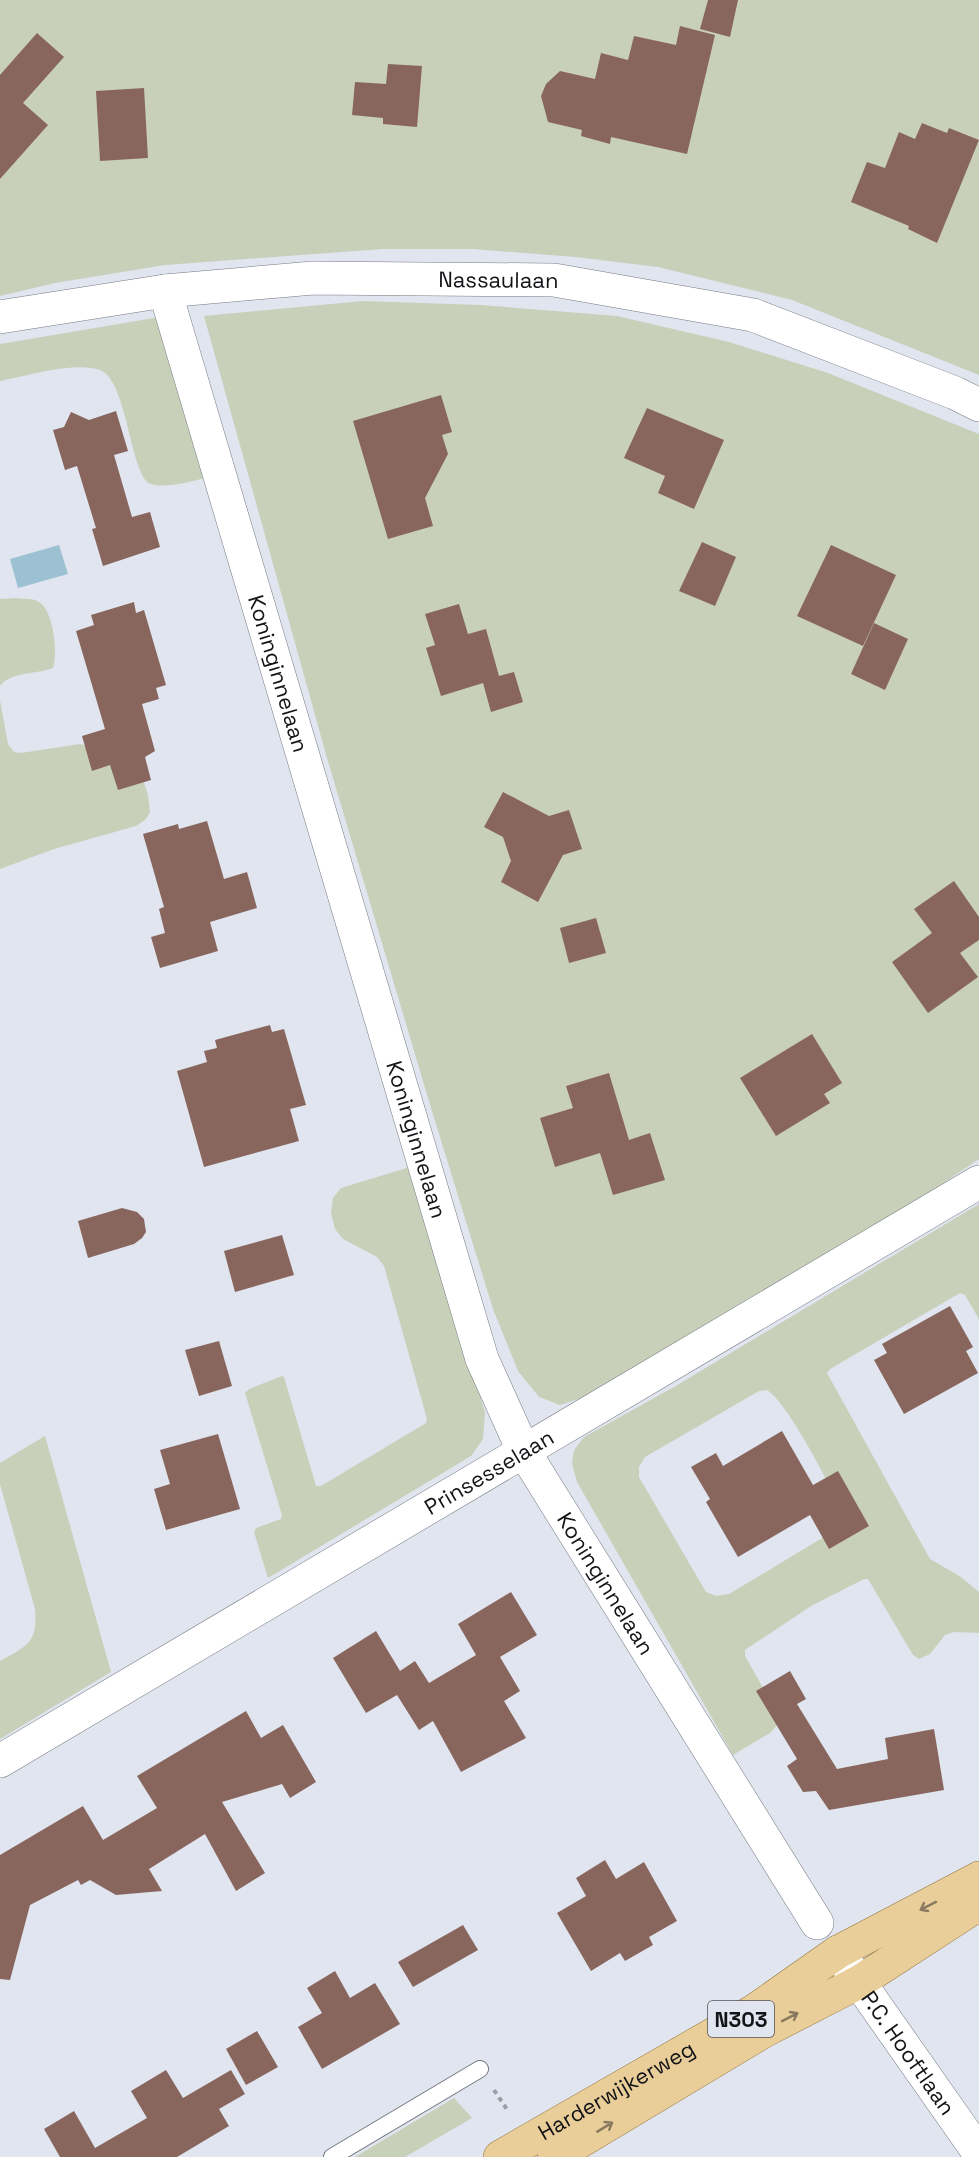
<svg xmlns="http://www.w3.org/2000/svg" width="979" height="2157" viewBox="0 0 979 2157" font-family="'Space Grotesk',sans-serif">
<style>
.green{fill:#c9d0b9;fill-rule:evenodd}
.water{fill:#9cc1d2}
.building{fill:#88665d}
.lines{fill:none;stroke-linecap:round;stroke-linejoin:round}
.lane-casing{stroke:#757a82;stroke-width:18}
.street-casing{stroke:#757a82;stroke-width:34}
.primary-casing{stroke:#957741;stroke-width:34}
.path{stroke:#999da5;stroke-width:4;stroke-dasharray:4.5 4.5;stroke-linecap:butt}
.lane{stroke:#fff;stroke-width:16}
.street{stroke:#fff;stroke-width:33}
.primary{stroke:#eace9a;stroke-width:33}
.oneway{stroke:#897a5f}
.labels{text-anchor:middle;dominant-baseline:central;stroke-width:4.5;stroke-linejoin:round;paint-order:stroke}
.shield{fill:#e0e5ef;stroke:#505358;stroke-width:1.5}
.shield-label{font-size:21px;font-weight:bold;fill:#121417}
.street-label{font-size:22px;fill:#121417;stroke:#e0e5ef}
</style>
<rect width="100%" height="100%" fill="#e0e5ef"/>
<!-- green -->
<g class="green">
<path d="M0 0H979V375L792 300 658 267 575 257 473 249H383L165 265 55 283 0 296Z"/>
<path d="M363 301 481 305 617 316 729 342 828 373 979 434V1159C852 1246 714 1320 581 1398L560 1405 539 1397 518 1371 493 1309 431 1108 327 758 204 316Z"/>
<path d="M160 317 206 478C190 481 168 489 151 484 130 478 128 380 100 370 75 361 26 376 0 381V344Z"/>
<path d="M16 598C24 599 33 598 39 602 54 611 58 654 53 668 38 674 9 672 0 686V599Z"/>
<path d="M0 700 8 744 14 752 21 753 80 744 91 747 143 780 148 795 150 812 146 819 136 826 54 849 0 869Z"/>
<path d="M410 1167 485 1412 483 1439 471 1456 268 1578 254 1532 256 1528 281 1519 282 1515 245 1393 249 1389 282 1376 284 1377 316 1486H321L426 1423 427 1419 384 1266 377 1257 343 1239 335 1229 331 1213 333 1198 341 1188Z"/>
<path d="M979 1204V1319L965 1295 960 1293 830 1369 827 1373 930 1559 961 1577 979 1592V1633L954 1632 945 1635 930 1654 919 1659 913 1655 868 1579H864L811 1606 745 1650V1656L779 1716V1723L770 1733 733 1755 577 1482 572 1463 574 1450 584 1437 674 1387ZM767 1390C789 1404 829 1485 843 1511L837 1529 729 1594 716 1596 706 1592 639 1477V1467L645 1457 759 1391Z"/>
<path d="M45 1436 111 1672 0 1739V1661C27 1646 38 1643 35 1609L0 1484V1463Z"/>
<path d="M454 2098 472 2118 405 2157H355Z"/>
</g>
<!-- water -->
<path class="water" d="M59 545 68 574 18 588 10 559Z"/>
<!-- building -->
<g class="building">
<path d="M708 0H738L730 37 700 29Z"/>
<path d="M680 26 715 35 687 154 611 137 610 144 581 136 582 130 548 122 541 96 546 84 560 71 595 79 601 53 628 60 634 36 676 45Z"/>
<path d="M37 33 64 57 23 103 48 125 0 179V75Z"/>
<path d="M388 64 422 66 417 127 383 124V118L352 115 355 82 386 84Z"/>
<path d="M144 88 148 158 100 161 96 91Z"/>
<path d="M922 123 947 133 949 128 979 140 937 243 908 229 909 226 851 202 867 162 885 168 899 132 915 139Z"/>
<path d="M441 395 452 432 442 435 448 454 425 498 433 526 388 539 353 421Z"/>
<path d="M647 408 724 440 694 509 658 493 665 476 624 458Z"/>
<path d="M116 411 128 451 114 455 132 517 150 512 160 547 103 566 92 529 96 528 77 466 65 470 53 430 64 427 71 412 89 420Z"/>
<path d="M702 542 736 557 715 606 679 591Z"/>
<path d="M831 545 896 575 863 646 797 616Z"/>
<path d="M134 602 136 613 144 610 166 685 156 688 159 699 142 704 155 751 145 757 151 780 118 790 110 765 92 771 82 736 105 729 76 631 94 625 91 615Z"/>
<path d="M459 604 468 634 486 629 499 676 514 672 523 702 491 712 483 683 441 696 426 648 435 645 425 614Z"/>
<path d="M874 623 908 639 885 690 851 674Z"/>
<path d="M503 792 549 816 569 810 582 849 563 855 538 902 501 882 511 861 503 837 484 827Z"/>
<path d="M207 821 224 879 247 872 257 908 210 922 218 951 160 968 151 937 165 933 159 909 164 907 143 834 178 824 179 829Z"/>
<path d="M954 881 979 917V940L960 953 978 977 928 1013 892 962 932 933 914 909Z"/>
<path d="M596 918 606 953 569 963 560 928Z"/>
<path d="M270 1025 272 1032 284 1029 306 1105 290 1109 299 1141 204 1167 177 1071 207 1062 204 1051 217 1048 215 1040Z"/>
<path d="M812 1034 842 1083 824 1094 830 1103 776 1136 740 1078Z"/>
<path d="M609 1073 629 1140 650 1133 665 1180 613 1195 600 1153 555 1167 540 1118 573 1108 566 1086Z"/>
<path d="M122 1208 137 1212 144 1219 146 1232 142 1238 134 1244 88 1258 78 1221Z"/>
<path d="M282 1235 294 1275 235 1292 224 1251Z"/>
<path d="M950 1306 973 1347 966 1351 978 1373 904 1414 874 1360 887 1353 882 1344Z"/>
<path d="M219 1341 232 1386 199 1396 185 1350Z"/>
<path d="M782 1431 813 1485 838 1471 869 1526 829 1549 810 1515 738 1557 706 1502 710 1499 691 1467 716 1453 723 1466Z"/>
<path d="M218 1434 240 1509 166 1530 154 1489 170 1484 160 1450Z"/>
<path d="M511 1592 537 1635 500 1657 520 1691 504 1701 526 1738 461 1772 433 1721 419 1730 397 1695 366 1713 333 1658 376 1631 400 1671 415 1661 429 1683 476 1655 458 1624Z"/>
<path d="M790 1671 806 1699 797 1704 837 1769 888 1759 885 1738 934 1729 944 1790 829 1810 816 1791 803 1792 787 1766 797 1759 756 1691Z"/>
<path d="M246 1711 261 1738 283 1725 316 1782 290 1798 282 1784 222 1802 265 1873 236 1891 205 1834 149 1869 162 1891 116 1895 90 1880 81 1885 78 1880 30 1905 10 1980 0 1979V1855L83 1806 103 1840 157 1808 137 1776Z"/>
<path d="M605 1860 616 1879 644 1862 677 1921 649 1937 653 1945 625 1961 620 1953 591 1971 557 1913 586 1896 576 1878Z"/>
<path d="M463 1925 478 1950 413 1987 398 1962Z"/>
<path d="M335 1971 350 1998 375 1983 400 2024 322 2069 298 2027 322 2013 307 1988Z"/>
<path d="M257 2031 278 2067 246 2085 226 2049Z"/>
<path d="M166 2070 183 2098 231 2070 245 2094 219 2109 229 2126 177 2157H60L44 2129 74 2111 95 2148 147 2118 131 2091Z"/>
</g>
<g class="lines">
<defs>
<path id="lane" d="M332 2157 480 2069"/>
<g id="street">
<path id="s1" d="M165 291 482 1359 523 1450 817 1923"/>
<path id="s2" d="M0 317 165 291 313 278 554 280 753 315 955 393 979 405"/>
<path id="s3" d="M0 1761 979 1182"/>
<path id="s4" d="M838 1952 979 2153"/>
</g>
<g id="primary">
<path id="s5" d="M500 2157 754 2011 838 1952 979 1878"/>
<path d="M554 2157 764 2031 859 1982 979 1904"/>
</g>
</defs>
<!-- lane casing -->
<use href="#lane" class="lane-casing"/>
<!-- street casing -->
<use href="#street" class="street-casing"/>
<!-- primary casing -->
<use href="#primary" class="primary-casing"/>
<!-- path -->
<path class="path" d="M494 2090 508 2111"/>
<!-- lane -->
<use href="#lane" class="lane"/>
<!-- street -->
<use href="#street" class="street"/>
<!-- primary -->
<use href="#primary" class="primary"/>
</g>
<!-- one-way arrows -->
<defs><path id="oneway-shaft" d="M-6 0H5M1.5-3L5.5 0L1.5 3" fill="none" stroke-width="1.6" stroke-linecap="round" stroke-linejoin="round" transform="scale(1.5)"/></defs>
<g class="oneway">
<use href="#oneway-shaft" transform="translate(928 1906) rotate(153)"/>
<use href="#oneway-shaft" transform="translate(790 2017) rotate(-27)"/>
<use href="#oneway-shaft" transform="translate(605 2127) rotate(-31)"/>
</g>
<g class="labels">
<!-- shield labels -->
<rect class="shield" x="708" y="2001" width="66" height="36" rx="4.5"/>
<g class="shield-label">
<text x="741" y="2019">N303</text>
</g>
<!-- street labels -->
<g class="street-label">
<text stroke="none"><textPath href="#s2" startOffset="501">Nassaulaan</textPath></text>
<text stroke="none"><textPath href="#s1" startOffset="399">Koninginnelaan</textPath></text>
<text stroke="none"><textPath href="#s1" startOffset="885">Koninginnelaan</textPath></text>
<text stroke="none"><textPath href="#s3" startOffset="568">Prinsesselaan</textPath></text>
<text stroke="none"><textPath href="#s1" startOffset="1371">Koninginnelaan</textPath></text>
<text stroke="none"><textPath href="#s4" startOffset="123">P.C. Hooftlaan</textPath></text>
<text stroke="none"><textPath href="#s5" startOffset="134">Harderwijkerweg</textPath></text>
</g>
</g>
</svg>
